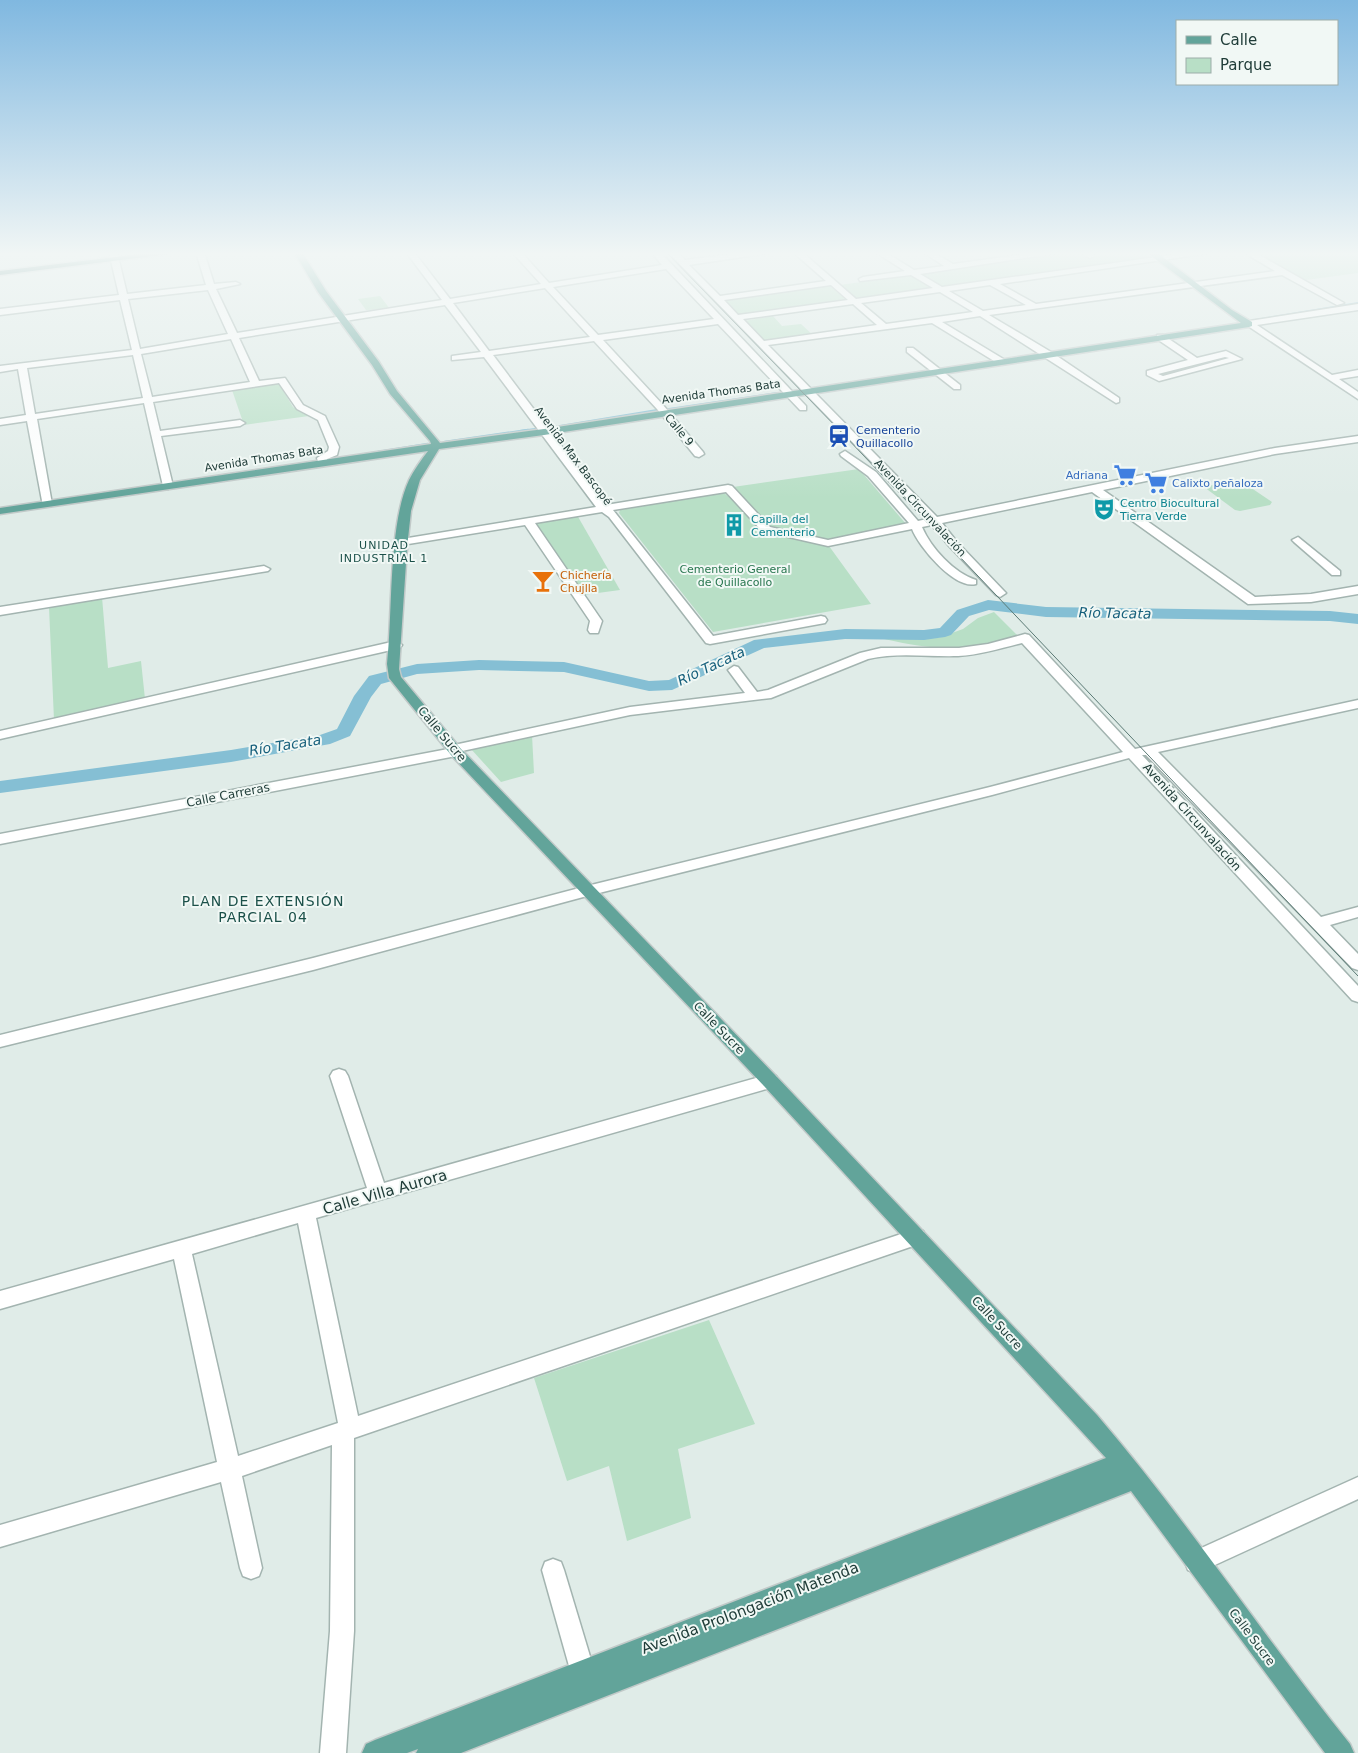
<svg xmlns="http://www.w3.org/2000/svg" width="1358" height="1753" viewBox="0 0 1358 1753" font-family="'DejaVu Sans',sans-serif">
<style>
.green{fill:#b8dfc6}
.lines{fill:none;stroke-linecap:round;stroke-linejoin:round}
.stream-far1{stroke:#85bfd4;stroke-width:2}
.stream{stroke:#85bfd4;stroke-width:2.5}
.river{fill:#85bfd4;fill-rule:evenodd}
.minor-casing{stroke:#a3b4b0;stroke-width:3}
.major-casing{stroke:#c1c9c8;stroke-width:3}
.highway-casing{stroke:#c1c9c8;stroke-width:3}
.minor{fill:#fff;fill-rule:evenodd}
.major{fill:#62a49a;fill-rule:evenodd}
.highway{fill:#2a6b65;fill-rule:evenodd}
.tram{stroke:#5a7974;stroke-width:1}
.labels{text-anchor:middle;dominant-baseline:central;stroke-width:4;stroke-linejoin:round;paint-order:stroke}
.far-street-label{font-size:11px;fill:#203d39;stroke:#f1f8f5}
.far-transit-label{font-size:11px;fill:#164399;stroke:#f1f8f5;text-anchor:start}
.far-shop-label{font-size:11px;fill:#366cbe;stroke:#f1f8f5;text-anchor:end}
.far-culture-label{font-size:11px;fill:#0d838f;stroke:#f1f8f5;text-anchor:start}
.far-neighbourhood-label{font-size:11px;letter-spacing:1px;fill:#1b5049;stroke:#f1f8f5}
.far-park-label{font-size:11px;fill:#28764f;stroke:#f1f8f5}
.far-food-label{font-size:11px;fill:#c56008;stroke:#f1f8f5;text-anchor:start}
.street-label{font-size:12px;fill:#203d39;stroke:#f1f8f5}
.water-label{font-size:14px;font-style:italic;fill:#17607c;stroke:#f1f8f5}
.neighbourhood-label{font-size:14px;letter-spacing:1px;fill:#1b5049;stroke:#f1f8f5}
.near-street-label{font-size:15px;fill:#203d39;stroke:#f1f8f5}
</style>
<rect width="100%" height="100%" fill="#e0ece8"/>
<!-- green -->
<g class="green">
<path d="M1069 252H1080L1088 257 1124 252H1144L1153 259 941 288 919 273Z"/>
<path d="M1254 252H1355L1358 254V273L1306 280Z"/>
<path d="M911 275 935 289 857 300 840 285Z"/>
<path d="M830 286 848 301 739 316 724 300Z"/>
<path d="M380 296 390 309 366 310 358 299Z"/>
<path d="M773 316 782 326 801 324 814 336 763 342 744 321Z"/>
<path d="M279 384 293 407 309 416 244 425 232 390Z"/>
<path d="M859 469 906 524 827 539 769 526 733 487Z"/>
<path d="M1238 479 1272 502 1270 505 1240 511 1235 510 1204 487Z"/>
<path d="M724 493 744 509 763 532 829 546 871 604 713 632 619 513 620 510Z"/>
<path d="M577 515 620 590 583 595 534 523Z"/>
<path d="M102 597 108 668 141 661 145 699 54 720 49 607Z"/>
<path d="M994 612 1019 637C965 652 938 651 884 639L938 638 963 629 978 618Z"/>
<path d="M532 735 534 773 501 782 471 749Z"/>
<path d="M709 1320 755 1424 678 1449 691 1518 627 1541 609 1466 567 1481 534 1378Z"/>
</g>
<g class="lines">
<!-- stream-far1 -->
<g class="stream-far1">
<path d="M1255 320 1358 303"/>
<path d="M669 409 777 393"/>
<path d="M560 426 657 410"/>
<path d="M520 431 535 429"/>
</g>
<!-- stream -->
<g class="stream">
<path d="M445 442 528 430"/>
<path d="M378 452 428 444"/>
<path d="M104 493 118 491"/>
</g>
<!-- river -->
<path class="river" d="M988 600 1046 607 1330 611 1358 614V624L1330 621 1046 617 989 610 969 616 951 635 945 637 924 640 845 639 764 648 672 690 649 691 564 672 479 670 417 674 381 684 371 697 350 736 330 744 231 762 0 793V781L231 750 320 735 337 729 354 696 369 676 417 664 479 660 564 662 649 681 669 680 754 640 845 629 924 630 940 628 957 610Z"/>
<defs>
<g id="minor">
<path d="M109 252H117L127 294 206 285 196 252H204L214 284 236 282 240 284 216 289 237 333 442 300 406 252H414L450 299 541 284 512 252H521L549 283 662 265 651 252H660L806 406V410H800L718 324 603 340 663 405 703 452 704 454 699 457 695 456 657 409 594 341 493 355 606 505 728 485 732 486 770 527 828 540 909 523 868 476 841 456 840 454 845 451 876 472 918 521 927 519 668 252H677L685 260 749 252H775L689 265 720 296 826 281 793 252H802L856 299 933 288 911 275 860 281 859 279 863 277 905 271 875 252H885L914 270 944 266 923 252H933L953 264 1040 252H1064L920 274 942 287 1192 252H1216L1000 284 1036 304 1275 271 1243 252H1254L1344 303 1337 305 1282 275 989 315 1051 352 1119 398V402L1116 403 980 316 942 322 1005 360V364H999L932 323 768 345 937 517 1275 448 1358 436V442L1275 454 1103 490 1255 597 1311 594 1358 586V594L1311 602 1248 604 1092 492 942 523 957 542 1004 591 1006 593 1000 597 996 595 949 546 932 525 922 527C931 548 954 573 976 580V584C955 590 919 547 912 529L828 546 762 531 726 492 613 510 713 636 821 616 825 617 827 620 825 623 710 644 706 643 609 517 602 512 535 523 602 621 598 633H590L588 630 590 621 525 525 402 545 396 542 402 539 596 507 484 357 452 360V356L481 352 445 305 239 338 259 381 285 378 303 405 325 416 339 447 337 455 327 459V465H319L317 458 328 451 329 447 318 420 297 409 279 383 153 402 160 431 240 420 245 423 240 426 161 436 173 486 168 489 163 486 144 403 37 419 52 504 51 506H43L27 421 0 425V419L26 415 18 369 0 372V366L132 350 120 300 0 315V309L119 295ZM666 269 714 319 598 335 553 287ZM831 285 848 300 738 315 724 300ZM990 285 1026 305 983 311 949 291ZM545 288 590 337 489 351 453 303ZM208 290 228 334 140 349 128 299ZM940 292 973 312 886 324 861 303ZM853 304 877 325 764 341 743 319ZM231 339 250 382 152 397 141 354ZM133 355 143 398 35 414 27 368Z"/>
<path d="M1079 252H1089L1094 256 1090 258Z"/>
<path d="M1358 304V310L1257 325 1332 375 1358 370V376L1339 379 1358 392V399L1245 324 1249 321Z"/>
<path d="M1157 335H1163L1197 358 1226 351 1242 359 1159 381 1147 375V371L1188 360 1157 339ZM1225 357 1229 358 1163 376 1158 374Z"/>
<path d="M907 348H913L960 385V389H954L907 352Z"/>
<path d="M1298 537 1340 571V575H1332L1294 542 1292 540Z"/>
<path d="M264 566 270 569 268 571 0 615V607Z"/>
<path d="M1025 634 1029 635 1135 749 1358 700V708L1158 752 1321 917 1358 907V917L1330 925 1358 954V970L1352 968 1146 755H1142L1358 986V1002L1352 1000 1129 758 992 795 587 896 313 970 0 1047V1035L313 958 587 886 990 787 1123 752 1022 643C1001 648 980 655 958 656 928 657 897 652 868 659L771 698 630 715 462 751 461 755 456 756 0 844V834L448 749 449 746 454 745 630 707 745 693 728 670 734 666 738 667 757 692 768 690 860 653 881 648H959L988 644Z"/>
<path d="M396 641 402 645 400 648 0 739V731Z"/>
<path d="M339 1069 345 1071 348 1076 384 1183 770 1074 776 1076 779 1081 776 1086 770 1088 316 1218 358 1416 916 1229 923 1231 926 1237 923 1243 916 1245 354 1438V1631L346 1753H320L330 1631 332 1445 242 1476 262 1568 259 1576 251 1579 243 1576 240 1568 221 1482 0 1547V1525L217 1462 174 1259 0 1309V1291L367 1188 330 1076 333 1071ZM298 1223 338 1423 238 1456 192 1254Z"/>
<path d="M1358 1477V1499L1204 1570 1196 1573 1188 1570 1185 1562 1188 1554Z"/>
<path d="M553 1559 561 1562 564 1570 595 1673 592 1682 583 1685 574 1682 571 1673 542 1570 545 1562Z"/>
</g>
<path id="major" d="M294 252H302L326 291 379 362 397 391 440 443 544 429 1241 323 1146 252H1156L1232 310 1252 322V326L1249 327 544 435 439 449 420 480 411 511 407 548 399 669 401 677 461 749 776 1076 1097 1415C1187 1520 1263 1636 1350 1744L1354 1753H1325L1131 1491 461 1753H416L418 1749 407 1753H362L366 1744 375 1740 1106 1458 764 1086 451 755 389 678 387 664C393 612 388 526 409 480 414 470 421 460 428 451L0 514V508L431 444 430 441 390 394 372 365 318 292Z"/>
<path id="highway" d="M157 252H185L0 275V271Z"/>
</defs>
<!-- minor casing -->
<use href="#minor" class="minor-casing"/>
<!-- major casing -->
<use href="#major" class="major-casing"/>
<!-- highway casing -->
<use href="#highway" class="highway-casing"/>
<!-- minor -->
<use href="#minor" class="minor"/>
<!-- major -->
<use href="#major" class="major"/>
<!-- highway -->
<use href="#highway" class="highway"/>
<!-- tram -->
<path class="tram" d="M666 252 844 435 1358 976"/>
</g>
<!-- sky -->
<linearGradient id="sky" x2="0" y2="1"><stop stop-color="#80b8e0"/><stop offset="0.51" stop-color="#f1f6f5"/><stop offset="1" stop-color="#f1f6f5" stop-opacity="0"/></linearGradient>
<rect width="1358" height="498" fill="url(#sky)"/>
<!-- icons -->
<defs>
<symbol id="station-bare" viewBox="-9 -9 18 18"><path d="M-3-6H3Q5-6 5-4V2Q5 4 3 4L4.5 6H3L1.5 4h-3L-3 6H-4.5L-3 4Q-5 4-5 2V-4Q-5-6-3-6ZM-3.5-4v3h7v-3ZM-3.5 1v1.5H-2V1ZM2 1v1.5H3.5V1Z" fill="#1a4fb4" stroke="#f1f8f5" stroke-width="2.5" paint-order="stroke"/></symbol>
<symbol id="supermarket-bare" viewBox="-9 -9 18 18"><path d="M-6-5.5h2.5l.6 2H6L4.5 2H-2.5L-4.4-4H-6ZM-1.5 3.2a1.3 1.3 0 1 0 .1 0ZM3 3.2a1.3 1.3 0 1 0 .1 0Z" fill="#3f7fe0" stroke="#f1f8f5" stroke-width="2.5" paint-order="stroke"/></symbol>
<symbol id="theatre-bare" viewBox="-9 -9 18 18"><path d="M-5-5.5Q0-4 5-5.5V0Q5 5 0 6Q-5 5-5 0ZM-3.3-2.5H-1v1.5H-3.3ZM1-2.5H3.3v1.5H1ZM-2.8 1Q0 5.5 2.8 1Z" fill="#0f9aa8" stroke="#f1f8f5" stroke-width="2.5" paint-order="stroke"/></symbol>
<symbol id="building-bare" viewBox="-9 -9 18 18"><path d="M-4-6H4V6H1V3H-1V6H-4ZM-2.5-4.3h1.7v1.8h-1.7ZM.8-4.3h1.7v1.8H.8ZM-2.5-1h1.7V.8h-1.7ZM.8-1h1.7V.8H.8Z" fill="#0f9aa8" stroke="#f1f8f5" stroke-width="2.5" paint-order="stroke"/></symbol>
<symbol id="bar-bare" viewBox="-9 -9 18 18"><path d="M-6-5H6L.8 .8V4.5H3.5V6h-7V4.5H-.8V.8Z" fill="#e8710a" stroke="#f1f8f5" stroke-width="2.5" paint-order="stroke"/></symbol>
</defs>
<g fill-rule="evenodd">
<use href="#station-bare" x="823" y="420" width="32" height="32"/>
<use href="#supermarket-bare" x="1109" y="459" width="32" height="32"/>
<use href="#supermarket-bare" x="1140" y="467" width="32" height="32"/>
<use href="#theatre-bare" x="1088" y="493" width="32" height="32"/>
<use href="#building-bare" x="718" y="509" width="32" height="32"/>
<use href="#bar-bare" x="527" y="565" width="32" height="32"/>
</g>
<g class="labels">
<!-- far-street labels -->
<g class="far-street-label">
<text transform="translate(721 392) rotate(-8)">Avenida Thomas Bata</text>
<text transform="translate(679 430) rotate(50)">Calle 9</text>
<text transform="translate(573 456) rotate(53)">Avenida Max Bascopé</text>
<text transform="translate(264 459) rotate(-9)">Avenida Thomas Bata</text>
<text transform="translate(920 508) rotate(47)">Avenida Circunvalación</text>
</g>
<!-- far-transit labels -->
<g class="far-transit-label">
<text x="856" y="430">Cementerio<tspan x="856" dy="13">Quillacollo</tspan></text>
</g>
<!-- far-shop labels -->
<g class="far-shop-label">
<text x="1108" y="475">Adriana</text>
<text x="1172" y="483" text-anchor="start">Calixto peñaloza</text>
</g>
<!-- far-culture labels -->
<g class="far-culture-label">
<text x="1120" y="503">Centro Biocultural<tspan x="1120" dy="13">Tierra Verde</tspan></text>
<text x="751" y="519">Capilla del<tspan x="751" dy="13">Cementerio</tspan></text>
</g>
<!-- far-neighbourhood labels -->
<g class="far-neighbourhood-label">
<text x="384" y="545">UNIDAD<tspan x="384" dy="13">INDUSTRIAL 1</tspan></text>
</g>
<!-- far-park labels -->
<g class="far-park-label">
<text x="735" y="569">Cementerio General<tspan x="735" dy="13">de Quillacollo</tspan></text>
</g>
<!-- far-food labels -->
<g class="far-food-label">
<text x="560" y="575">Chichería<tspan x="560" dy="13">Chujlla</tspan></text>
</g>
<!-- street labels -->
<g class="street-label">
<text transform="translate(442 734) rotate(50)">Calle Sucre</text>
<text transform="translate(228 795) rotate(-11)">Calle Carreras</text>
<text transform="translate(1192 817) rotate(48)">Avenida Circunvalación</text>
<text transform="translate(719 1028) rotate(46)">Calle Sucre</text>
<text transform="translate(997 1323) rotate(47)">Calle Sucre</text>
<text transform="translate(1252 1637) rotate(53)">Calle Sucre</text>
</g>
<!-- water labels -->
<g class="water-label">
<text transform="translate(1115 613) rotate(1)">Río Tacata</text>
<text transform="translate(711 666) rotate(-25)">Río Tacata</text>
<text transform="translate(285 745) rotate(-9)">Río Tacata</text>
</g>
<!-- neighbourhood labels -->
<g class="neighbourhood-label">
<text x="263" y="901">PLAN DE EXTENSIÓN<tspan x="263" dy="16">PARCIAL 04</tspan></text>
</g>
<!-- near-street labels -->
<g class="near-street-label">
<text transform="translate(385 1192) rotate(-16)">Calle Villa Aurora</text>
<text transform="translate(750 1608) rotate(-21)">Avenida Prolongación Matenda</text>
</g>
</g>
<!-- legend -->
<rect x="1176" y="20" width="162" height="65" fill="#f1f8f5" stroke="#9dadaa"/>
<rect x="1186" y="36" width="25" height="8" fill="#62a49a" stroke="#9dadaa"/>
<text x="1220" y="45" font-size="15" fill="#203d39">Calle</text>
<rect x="1186" y="58" width="25" height="15" fill="#b8dfc6" stroke="#9dadaa"/>
<text x="1220" y="70" font-size="15" fill="#203d39">Parque</text>
</svg>
